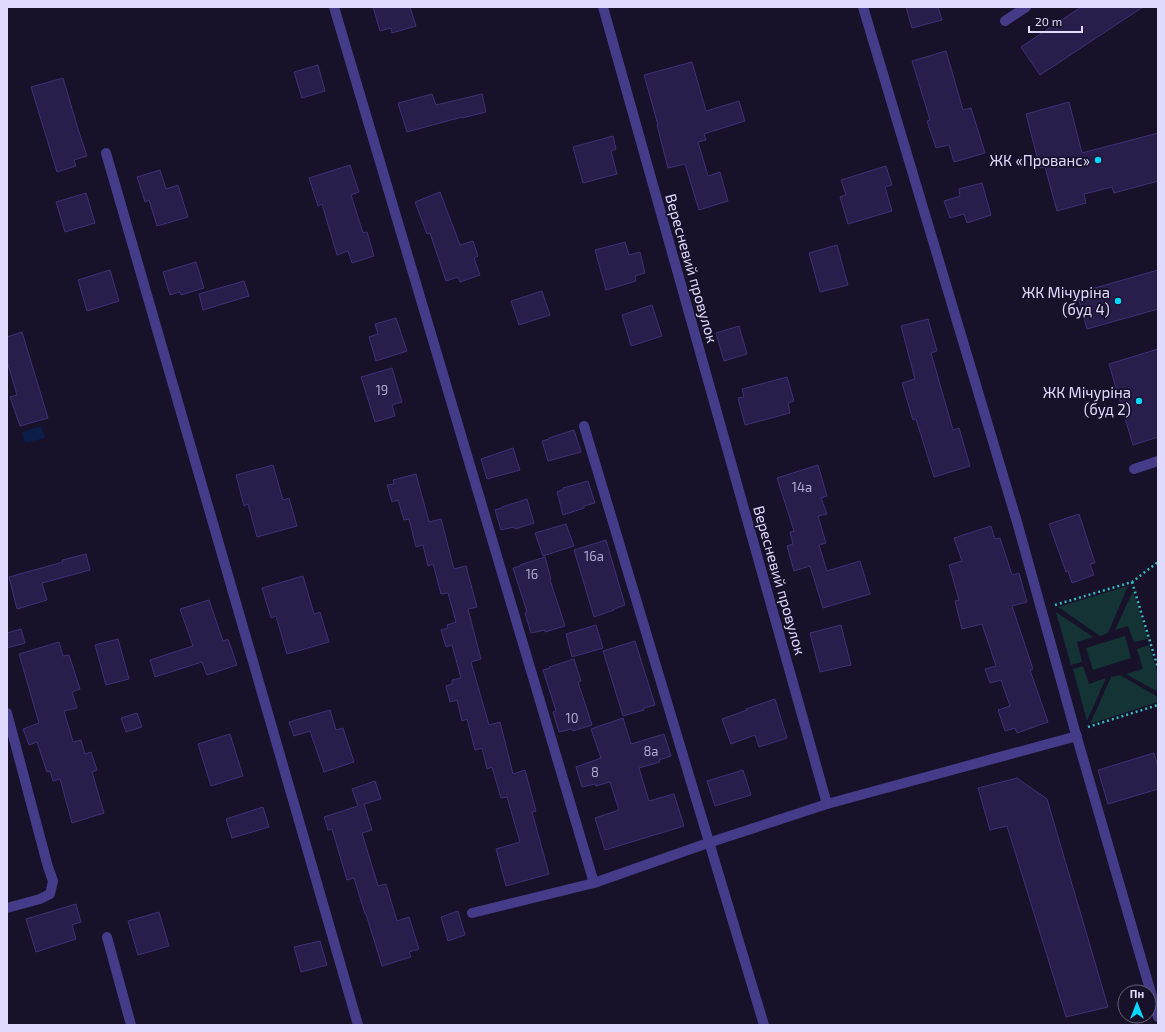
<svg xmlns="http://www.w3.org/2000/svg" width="1165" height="1032" viewBox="0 0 1165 1032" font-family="'Exo 2',sans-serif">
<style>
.green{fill:#143334}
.water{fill:#0b1e49}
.building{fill:#291d4b;stroke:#422f77}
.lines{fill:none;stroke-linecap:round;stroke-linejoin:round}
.path{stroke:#30bdbd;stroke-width:2.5;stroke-dasharray:2 3;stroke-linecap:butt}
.minor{stroke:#443c89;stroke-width:10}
.poi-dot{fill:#06d7ff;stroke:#17112a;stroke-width:1.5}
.labels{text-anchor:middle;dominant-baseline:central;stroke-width:3.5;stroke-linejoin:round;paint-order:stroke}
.number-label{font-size:13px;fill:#b2abd2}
.poi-label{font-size:15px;fill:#e0daff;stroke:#17112a;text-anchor:end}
.street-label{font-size:15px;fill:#e0daff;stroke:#17112a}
</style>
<rect width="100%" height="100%" fill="#17112a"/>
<!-- green -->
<g class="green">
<path d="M1128 586 1108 633 1100 636 1058 607Z"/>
<path d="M1133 591 1148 639 1134 642 1128 626 1115 630Z"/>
<path d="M1056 612 1093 637 1077 642 1082 662 1071 665Z"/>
<path d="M1125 636 1131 658 1093 670 1086 648Z"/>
<path d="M1149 645 1158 674V692L1126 674 1143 669 1137 649Z"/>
<path d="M1083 666 1089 684 1106 678 1087 721 1073 669Z"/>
<path d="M1120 675 1158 697V702L1090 724 1111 677Z"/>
</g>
<!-- water -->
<path class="water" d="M41 426 45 438 25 443 22 432Z"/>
<!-- building -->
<g class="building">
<path d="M373 7H410L416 26 392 33 391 28 380 31Z"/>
<path d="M906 7H938L942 20 912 28Z"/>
<path d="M1081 7H1143L1040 75 1021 47Z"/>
<path d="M946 51 963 110 971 108 985 153 954 162 949 145 936 148 927 121 930 120 912 61Z"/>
<path d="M692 62 706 111 739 101 745 121 704 134 706 140 698 142 708 176 720 172 728 201 699 210 685 164 668 168 657 125H658L644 75Z"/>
<path d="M318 65 325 91 302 98 294 72Z"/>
<path d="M63 78 78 129 87 156 74 160 76 166 57 172 31 87Z"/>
<path d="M432 94 436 105 482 94 486 112 462 118V117L407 132 398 103Z"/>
<path d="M1069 102 1082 153 1158 133V181L1114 193 1112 187 1084 194 1086 203 1057 211 1045 167 1040 168 1026 114Z"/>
<path d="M613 136 616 149 611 151 617 174 583 183 573 147Z"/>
<path d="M350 165 359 192 351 195 363 233 367 232 374 256 352 263 348 251 337 255 322 204 318 206 309 178Z"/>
<path d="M886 166 892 185 885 187 892 211 848 224 840 197 846 195 841 180Z"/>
<path d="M160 170 166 189 178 185 188 217 157 226 149 200 145 202 137 177Z"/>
<path d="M982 183 991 215 967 223 964 214 950 218 944 201 960 196 959 189Z"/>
<path d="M440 192 460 245 473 241 478 256 474 258 480 275 460 282 458 277 446 281 430 233 427 234 415 202Z"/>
<path d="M86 193 95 223 65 232 56 202Z"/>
<path d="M625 242 629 255 640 252 645 273 635 276 636 281 606 290 595 250Z"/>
<path d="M837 245 848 285 820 292 809 253Z"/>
<path d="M196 262 204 288 181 295 180 292 170 295 163 272Z"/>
<path d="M110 270 119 301 87 311 78 280Z"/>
<path d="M1158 270V309L1087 329 1077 293Z"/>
<path d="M244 281 249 296 203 310 199 294Z"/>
<path d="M542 291 550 315 519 325 511 301Z"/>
<path d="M652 305 662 336 631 346 622 315Z"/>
<path d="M396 318 407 351 376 361 369 337 378 334 375 324Z"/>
<path d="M928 319 937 351 931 353 953 430 959 428 970 466 934 477 916 419 913 420 902 383 915 379 901 326Z"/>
<path d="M739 326 747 354 724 361 716 333Z"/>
<path d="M22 332 48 418 20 426 10 397 17 395 7 361V337Z"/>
<path d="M1158 349V437L1133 445 1109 364Z"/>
<path d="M392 368 402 402 392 405 395 416 375 422 361 377Z"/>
<path d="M787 377 794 401 788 403 790 413 745 425 738 398 744 397 742 389Z"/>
<path d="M574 430 581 452 548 461 542 441 549 439V438Z"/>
<path d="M513 448 520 470 487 479 481 459Z"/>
<path d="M273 465 283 500 289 498 297 526 257 537 248 504 244 506 236 475Z"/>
<path d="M818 465 827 496 821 498 827 514 818 516 826 543 819 545 827 571 860 561 870 594 823 608 810 566 794 571 787 546 793 544 790 532 794 531 777 478Z"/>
<path d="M416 474 429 522 441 519 454 569 466 566 477 607 468 609 481 659 471 662 489 725 500 722 513 774 525 770 536 811 532 812 549 874 506 886 496 849 520 842 507 797 501 798 492 767 487 769 482 748 475 750 467 719 462 721 457 700 450 702 446 686 452 684V680L461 678 452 645 446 647 441 630 448 628 447 625 456 622 448 593 441 594 433 564 428 566 423 545 416 547 409 519 404 520 398 500 392 502 387 485 394 484 393 480Z"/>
<path d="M588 481 595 503 584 506V508L563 515 557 492 564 489 563 488Z"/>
<path d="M527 499 534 523 515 529 514 527 501 530 495 510 502 508V507Z"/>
<path d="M1079 514 1095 563 1090 564 1094 575 1072 583 1068 571 1066 572 1049 524Z"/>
<path d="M566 524 574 546 543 556 535 533Z"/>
<path d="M991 526 995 539 1000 538 1012 575 1019 573 1027 602 1012 606 1033 669 1030 670 1048 722 1017 733 1015 728 1005 731 998 710 1010 706 1001 680 990 683 985 669 996 666 982 624 962 629 955 601 959 600 949 565 962 561 954 538Z"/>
<path d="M606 540 625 605 614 609V610L594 617 574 550Z"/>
<path d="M86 554 90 570 42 583 47 600 17 609 9 577 63 562 62 560Z"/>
<path d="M545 557 551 579 550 580 565 626 545 632V630L531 633 525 613 527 612 513 568 520 566V565Z"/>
<path d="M303 576 314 614 320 612 329 642 287 654 276 616 271 618 262 588Z"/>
<path d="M209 600 223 641 228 639 237 665 207 675 202 662 155 677 150 660 193 646 180 609Z"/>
<path d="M596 625 603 648 572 657 566 634Z"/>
<path d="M841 625 851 665 820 672 810 633Z"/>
<path d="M21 629 25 643 7 648V633Z"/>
<path d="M118 639 129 679 106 685 95 645Z"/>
<path d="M635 641 655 705 644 708V710L623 716 603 651Z"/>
<path d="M59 642 63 656 69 655 80 689 72 692 77 708 64 711 73 742 81 740 85 754 91 752 97 770 92 772 104 813 72 823 60 779 53 781 50 771 47 772 37 742 29 745 23 729 39 723 19 654Z"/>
<path d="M574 659 581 681 578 682 592 725 573 731 572 729 559 732 553 712 556 711 543 670 550 668 549 667Z"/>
<path d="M775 699 787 738 759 747 755 735 731 744 722 719 747 710 746 709Z"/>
<path d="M330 710 336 730 343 728 354 762 324 772 310 731 294 736 289 722Z"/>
<path d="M137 713 142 727 126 732 121 718Z"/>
<path d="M623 718 631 744 664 734 671 756 659 760 660 762 639 768 649 801 674 794 684 826 605 850 595 818 619 810 610 782 596 786 595 784 582 787 576 767 601 758 591 729Z"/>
<path d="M230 734 243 776 211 786 198 744Z"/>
<path d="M1154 753 1158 767V789L1108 804 1098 770Z"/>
<path d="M743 770 751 795 715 806 707 781Z"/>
<path d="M1017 778 1047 799 1108 1007 1066 1017 1007 826 990 830 978 788Z"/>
<path d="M375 781 381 799 364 804 372 830 362 833 378 886 386 884 397 921 409 917 419 949 409 952 411 957 382 966 366 914H365L354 878 347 880 332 829 328 830 324 817 358 806 352 789Z"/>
<path d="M263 807 269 827 232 838 226 819Z"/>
<path d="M76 904 81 922 72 925 76 939 36 952 26 919Z"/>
<path d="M458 911 465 935 448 941 441 917Z"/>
<path d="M159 912 169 946 138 955 128 921Z"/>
<path d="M320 941 327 965 301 972 294 947Z"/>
</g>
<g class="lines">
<!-- path -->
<g class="path">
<path d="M1132 582 1158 668"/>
<path d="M1055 605 1132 582 1158 562"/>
<path d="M1088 727 1158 705"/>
</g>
<!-- minor -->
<g class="minor">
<path d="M334 7 594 883"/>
<path d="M863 7 1017 522 1075 731 1158 1017"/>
<path d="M1005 21 1026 7"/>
<path d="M106 153 358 1025"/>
<path d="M584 426 764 1025"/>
<path d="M1134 469 1158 461"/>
<path d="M7 713 48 867 53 881 50 894 40 899 7 908"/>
<path d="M827 804 1077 736"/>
<path d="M472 913 594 883 708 843 827 804 603 7"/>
<path d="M107 937 131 1025"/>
</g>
</g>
<!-- markers -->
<g class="poi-dot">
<circle cx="1098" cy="160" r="4"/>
<circle cx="1118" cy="301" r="4"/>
<circle cx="1139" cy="401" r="4"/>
</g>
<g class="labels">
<!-- number labels -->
<g class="number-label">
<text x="382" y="390">19</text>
<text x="802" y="487">14а</text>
<text x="594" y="556">16а</text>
<text x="532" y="574">16</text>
<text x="572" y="718">10</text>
<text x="651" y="751">8а</text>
<text x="595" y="772">8</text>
</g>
<!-- poi labels -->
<g class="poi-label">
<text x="1090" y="160">ЖК «Прованс»</text>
<text x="1110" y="292">ЖК Мічуріна<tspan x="1110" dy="17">(буд 4)</tspan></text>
<text x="1131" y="392">ЖК Мічуріна<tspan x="1131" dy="17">(буд 2)</tspan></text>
</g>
<!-- street labels -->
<g class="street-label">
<text transform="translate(692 268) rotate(74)">Вересневий провулок</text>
<text transform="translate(780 580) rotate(74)">Вересневий провулок</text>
</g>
</g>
<!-- border -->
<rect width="1165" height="1032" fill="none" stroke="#e0daff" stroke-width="16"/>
<!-- north arrow -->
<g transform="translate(1137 1004)"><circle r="19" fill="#17112a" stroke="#67617f"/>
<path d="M0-3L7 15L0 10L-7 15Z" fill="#06d7ff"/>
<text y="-6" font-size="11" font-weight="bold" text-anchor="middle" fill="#e0daff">Пн</text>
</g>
<!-- scale -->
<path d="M1029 26v6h53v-6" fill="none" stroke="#e0daff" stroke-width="2"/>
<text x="1035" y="26" font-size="12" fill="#e0daff" stroke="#17112a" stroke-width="3" paint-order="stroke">20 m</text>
</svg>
